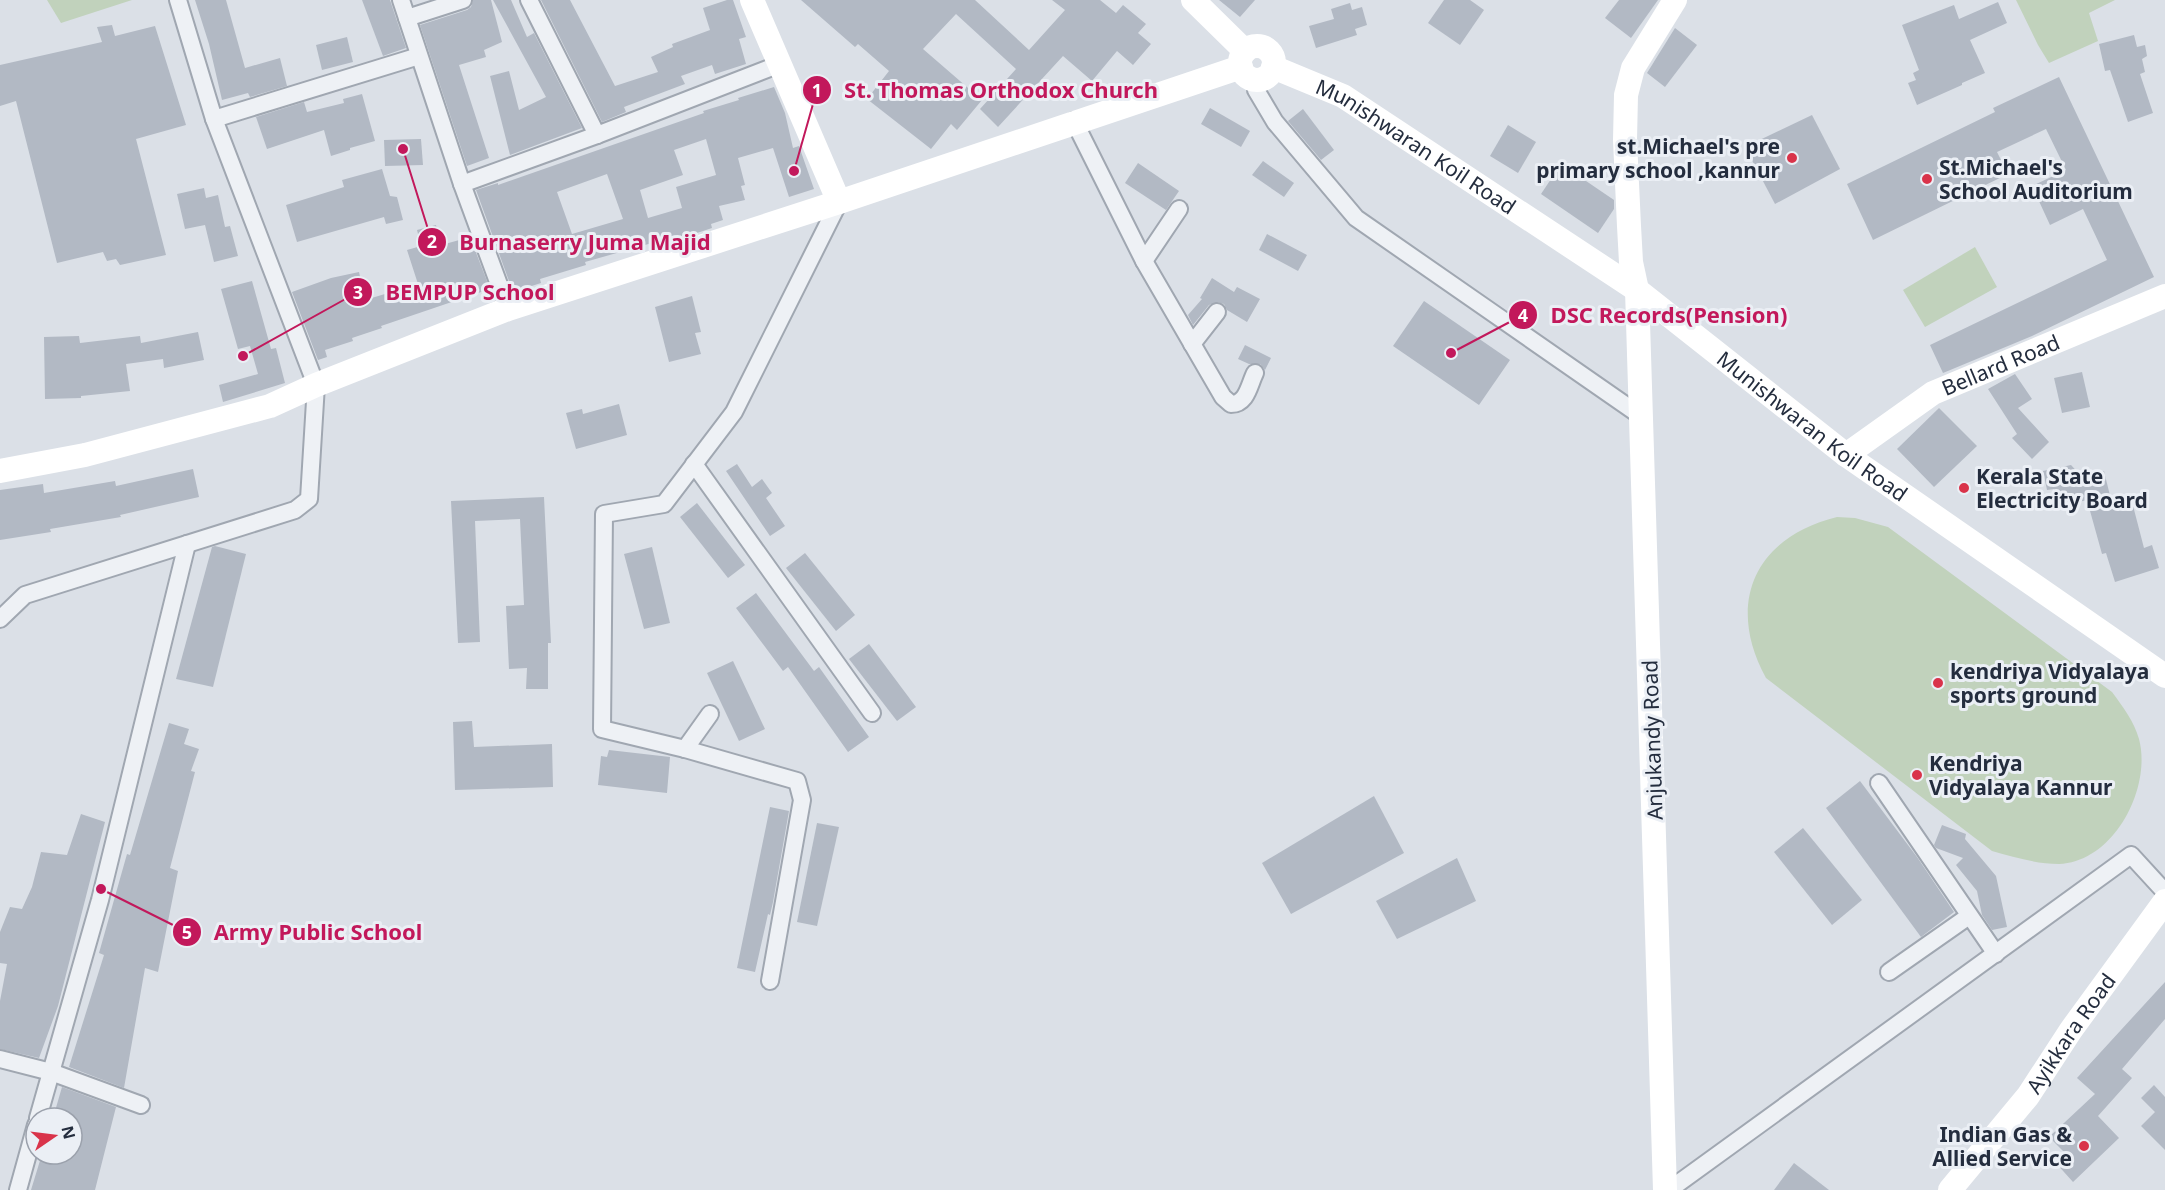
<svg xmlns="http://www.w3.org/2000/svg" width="2165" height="1190" viewBox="0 0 2165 1190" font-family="'Noto Sans',sans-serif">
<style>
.green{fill:#c1d2bc}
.building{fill:#b2b9c4;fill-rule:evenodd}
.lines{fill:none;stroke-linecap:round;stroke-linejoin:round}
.street-casing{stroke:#a0a7b1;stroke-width:20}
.street{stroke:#eef1f5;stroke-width:16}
.secondary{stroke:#fff;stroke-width:24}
.poi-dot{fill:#d9334a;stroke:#ebeff5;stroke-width:2}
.labels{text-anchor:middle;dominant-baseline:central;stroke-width:6;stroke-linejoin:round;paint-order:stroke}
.poi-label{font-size:21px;font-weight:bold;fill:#242d3e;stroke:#ebeff5;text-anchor:start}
.street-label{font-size:21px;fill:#242d3e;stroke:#ebeff5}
.leader{fill:none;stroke:#c2185b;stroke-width:2}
.callout-dot{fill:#c2185b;stroke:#ebeff5;stroke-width:2}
.mark-label{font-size:18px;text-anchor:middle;font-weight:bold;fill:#fff}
.callout-label{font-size:22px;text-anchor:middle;font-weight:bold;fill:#c2185b;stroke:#ebeff5;stroke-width:6;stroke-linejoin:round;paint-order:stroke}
</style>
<rect width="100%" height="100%" fill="#dbe0e7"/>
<!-- green -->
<g class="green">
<path d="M47 0H132L61 23Z"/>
<path d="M2016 0H2115L2089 13 2098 41 2049 63 2038 45Z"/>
<path d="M1975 247 1997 287 1925 327 1903 290Z"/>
<path d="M1837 517 1855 518 1888 527 2112 692C2123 707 2134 721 2139 739 2152 788 2114 862 2059 864 2036 864 2014 857 1992 851L1766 678C1725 603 1755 537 1837 517Z"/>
</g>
<!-- building -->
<g class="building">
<path d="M195 0H226L245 68 280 58 287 86 250 97 248 93 222 100 209 44Z"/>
<path d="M362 0H390L406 48 383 56Z"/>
<path d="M473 0H491L502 42 484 50 486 57 459 65 489 158 467 166 420 25 467 10 471 7Z"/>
<path d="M493 0H511L527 37 534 33 582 128 510 155 490 76 509 71 519 110 546 97Z"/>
<path d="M541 0H570L615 86 658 72 651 57 673 47 672 44 710 30 703 8 727 0H733L746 37 739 39 746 64 715 74 712 65 681 76 685 84 624 107 626 112 602 122Z"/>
<path d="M801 0H975L1029 50 1065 10 1052 0H1100L1116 13 1123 5 1146 24 1138 33 1151 44 1133 65 1117 51 1092 81 1063 56 998 127 980 109 1016 69 956 14 923 49 982 100 957 130 951 124 931 149 867 99 889 71 858 44 855 47Z"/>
<path d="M1219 0H1255L1240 17Z"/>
<path d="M1444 0H1470L1484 10 1460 45 1428 23Z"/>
<path d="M1619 0H1658L1631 38 1605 18Z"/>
<path d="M1998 2 2007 23 1970 40 1985 73 1962 83V85L1917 105 1908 83 1916 80 1913 73 1919 70 1902 25 1954 5 1959 19Z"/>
<path d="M1350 3 1352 10 1362 7 1367 25 1355 29 1357 35 1316 48 1309 26 1334 19 1331 9Z"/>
<path d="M112 25 115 36 155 26 186 125 136 139 166 255 120 265 116 259 107 261 103 252 57 263 16 101 0 106V65L102 42 97 27Z"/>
<path d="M1675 28 1697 45 1665 87 1647 73Z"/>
<path d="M2134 35 2137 47 2145 45 2147 56 2142 59 2145 72 2140 74 2153 113 2128 122 2110 70 2105 71 2099 44Z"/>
<path d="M347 37 353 62 322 70 316 45Z"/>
<path d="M2059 77 2154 277 2032 336 1943 373 1930 345 2107 260 2083 209 2050 225 2032 186 2066 170 2046 129 1997 152 2008 174 1873 240 1847 184 1995 112 1993 108Z"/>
<path d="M774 87 785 113 793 148 799 146 814 189 789 197 773 148 738 158 745 185 741 186 745 200 719 206 723 220 711 224 712 228 667 243 666 239 585 262 586 265 540 279 541 283 513 292 476 190 498 183V185L704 113 703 111 739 100 738 98ZM706 139 716 175 676 187 682 208 648 218 640 190 683 175 674 150ZM607 174 623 219 572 234 557 192Z"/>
<path d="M362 94 375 141 350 148V150L331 156 324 130 267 149 256 117 304 102 307 112 344 103 343 99Z"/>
<path d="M1210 108 1250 131 1241 147 1201 124Z"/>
<path d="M1303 109 1334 150 1321 160 1288 121Z"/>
<path d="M1812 115 1840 169 1775 204 1745 147Z"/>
<path d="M1508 125 1536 142 1518 173 1490 156Z"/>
<path d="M421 139 423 165 385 166 384 140Z"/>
<path d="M1263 161 1294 183 1284 197 1252 175Z"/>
<path d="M1138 163 1179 191 1166 210 1125 183Z"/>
<path d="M1561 164 1614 200V209L1598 233 1541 194Z"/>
<path d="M382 169 390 196 397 197 403 220 386 224 384 217 297 242 286 205 344 187 342 180Z"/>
<path d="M204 188 206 198 218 195 225 227 230 226 238 256 214 262 205 225 185 229 177 194Z"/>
<path d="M436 225 438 234 442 233 445 244 470 237 490 289 381 326 382 328 352 338 353 341 325 350 327 357 318 360 292 292 331 278 359 272 365 300 418 284 407 250 421 246 417 230Z"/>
<path d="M1267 234 1307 255 1298 271 1259 250Z"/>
<path d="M1212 278 1234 292 1237 287 1260 299 1247 322 1227 310 1224 304 1218 302 1209 305 1193 325 1188 315 1202 299 1200 298Z"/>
<path d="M252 281 271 349 276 348 285 383 223 402 219 385 258 374 250 346 238 349 221 289Z"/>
<path d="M692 296 701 332 695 333 701 354 669 362 655 307Z"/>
<path d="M1424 301 1510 360 1479 405 1393 346Z"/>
<path d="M198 332 204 360 164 368 163 359 126 364 130 391 81 396V398L45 399 44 337 79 336 80 343 140 336 141 343Z"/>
<path d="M1245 345 1271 358 1265 370 1260 364H1249L1238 359Z"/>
<path d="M2082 372 2090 407 2062 413 2054 378Z"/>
<path d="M2015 374 2032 399 2018 408 2049 442 2032 459 2012 438 2017 434 1988 389Z"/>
<path d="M619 404 627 435 576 449 566 413 582 409 583 414Z"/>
<path d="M1939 408 1977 446 1934 487 1897 449Z"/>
<path d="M737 464 752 487 762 479 772 493 766 498 785 526 770 536 726 471Z"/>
<path d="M2071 465 2082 477 2104 471 2112 504 2131 498 2144 548 2152 545 2159 568 2115 582 2106 553 2102 554 2087 500 2058 507 2054 489 2047 490 2043 471Z"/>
<path d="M193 469 199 497 120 515 121 517 50 529 51 532 0 540V490L43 484 44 493 115 481 116 486Z"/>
<path d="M544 497 551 643H548V689H526L527 668 509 669 506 606 524 605 520 519 475 521 480 642 458 643 451 501Z"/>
<path d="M697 503 745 565 728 578 680 517Z"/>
<path d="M215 546 246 554 213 687 176 679 212 547Z"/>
<path d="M652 547 670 623 644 629 624 554Z"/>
<path d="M805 553 855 615 836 631 786 568Z"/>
<path d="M756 593 814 671 819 667 869 737 848 752 788 667 783 671 736 608Z"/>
<path d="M869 644 916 707 897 721 849 659Z"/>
<path d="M733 661 765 729 739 741 707 673Z"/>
<path d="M472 721 474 747 552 744 553 787 455 790 453 722Z"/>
<path d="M169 723 189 729 184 744 199 749 191 771 195 772 170 868 178 871 158 972 145 968 124 1088 69 1067 104 955 99 953 127 854 130 855Z"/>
<path d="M609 750 670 757 667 793 598 785 601 756 607 757Z"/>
<path d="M1860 781 1917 857 1954 912 1921 937 1826 808Z"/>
<path d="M1374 796 1404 853 1291 914 1262 863Z"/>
<path d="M770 807 789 811 773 902 770 915 768 914 755 972 737 968Z"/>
<path d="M81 814 105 822 58 1006 39 1058 0 1049V1001L7 964 0 963V932L10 907 22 909 32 887 41 852 67 855Z"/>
<path d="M817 823 839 827 817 926 797 922Z"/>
<path d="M1942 825 1966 834 1965 839 1996 876 2007 927 1992 930 1982 915 1977 891 1956 865 1963 858 1936 848 1934 845Z"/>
<path d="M1803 828 1862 900 1832 925 1774 852Z"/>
<path d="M1457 858 1476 901 1397 939 1376 901Z"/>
<path d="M2165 982V1019L2122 1069 2132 1078 2098 1116 2119 1138 2073 1182 2055 1162 2065 1153 2049 1137 2095 1094 2077 1078Z"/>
<path d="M2154 1085 2165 1097V1150L2141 1126 2155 1112 2141 1098Z"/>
<path d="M62 1087 116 1107 95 1190H31L42 1154H72V1118H53Z"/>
<path d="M1794 1163 1829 1190H1774Z"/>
</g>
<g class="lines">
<defs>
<g id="street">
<path d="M401 0 462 184 597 135 780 64"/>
<path d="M529 0 597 135"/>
<path d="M407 18 463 0"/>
<path d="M1257 80 1256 90 1275 122 1356 218 1641 416"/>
<path d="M214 119 419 56"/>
<path d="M1074 121 1144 261 1223 397 1231 404C1247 404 1249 385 1255 373"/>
<path d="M462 184 508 309"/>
<path d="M1144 261 1179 209"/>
<path d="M1192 344 1217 312"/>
<path d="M694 464 872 713"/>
<path d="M0 619 25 595 295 510 309 499 316 385 214 119 178 0"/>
<path d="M685 749 710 714"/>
<path d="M1879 783 1996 954"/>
<path d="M1889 972 1969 916"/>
<path d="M770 981 802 800 797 781 685 749 602 729 604 514 664 504 734 412 839 202"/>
<path d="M0 1059 51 1072 141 1105"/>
<path d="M38 1118 100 900 187 544"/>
<path d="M18 1190 36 1125"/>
<path d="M1669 1190 2131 855 2165 892"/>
</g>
</defs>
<!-- street casing -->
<use href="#street" class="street-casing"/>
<!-- street -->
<use href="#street" class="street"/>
<!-- secondary -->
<g class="secondary">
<path d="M752 0 839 202"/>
<path d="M1193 0 1245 51"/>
<circle cx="1257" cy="63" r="17"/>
<path id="s1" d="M1273 67 1343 96 1637 290 1846 455 2165 676"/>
<path id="s2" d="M1846 455 1933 393 2165 296"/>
<path d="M0 471 85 455 270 406 316 385 508 309 839 202 1241 67"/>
<path d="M1665 1190 1637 290 1631 262 1629 226 1625 140 1626 95 1633 68 1675 0"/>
<path id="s3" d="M1950 1190 2028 1096 2071 1030 2165 901"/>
</g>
</g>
<!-- markers -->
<g class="poi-dot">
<circle cx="1792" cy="158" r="6"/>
<circle cx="1927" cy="179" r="6"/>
<circle cx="1964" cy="488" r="6"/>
<circle cx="1938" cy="683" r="6"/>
<circle cx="1917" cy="775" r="6"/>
<circle cx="2084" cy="1146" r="6"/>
</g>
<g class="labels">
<!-- poi labels -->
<g class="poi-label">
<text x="1780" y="146" text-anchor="end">st.Michael's pre<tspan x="1780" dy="24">primary school ,kannur</tspan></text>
<text x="1939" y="167">St.Michael's<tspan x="1939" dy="24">School Auditorium</tspan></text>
<text x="1976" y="476">Kerala State<tspan x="1976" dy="24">Electricity Board</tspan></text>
<text x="1950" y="671">kendriya Vidyalaya<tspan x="1950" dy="24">sports ground</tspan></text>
<text x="1929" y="763">Kendriya<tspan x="1929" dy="24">Vidyalaya Kannur</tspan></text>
<text x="2072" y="1134" text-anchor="end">Indian Gas &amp;<tspan x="2072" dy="24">Allied Service</tspan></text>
</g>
<!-- street labels -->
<g class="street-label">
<text stroke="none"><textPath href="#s1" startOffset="164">Munishwaran Koil Road</textPath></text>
<text stroke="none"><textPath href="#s2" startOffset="180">Bellard Road</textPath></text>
<text stroke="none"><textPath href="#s1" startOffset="650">Munishwaran Koil Road</textPath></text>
<text transform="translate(1652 740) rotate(-92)">Anjukandy Road</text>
<text stroke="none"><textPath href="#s3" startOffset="198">Ayikkara Road</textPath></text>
</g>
</g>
<!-- callouts -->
<path class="leader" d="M794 171L817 90M403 149L432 242M243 356L358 292M1451 353L1523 315M101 889L187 932"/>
<g class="callout-dot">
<circle cx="794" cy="171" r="6"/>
<circle cx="403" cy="149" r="6"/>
<circle cx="243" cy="356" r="6"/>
<circle cx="1451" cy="353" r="6"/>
<circle cx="101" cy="889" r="6"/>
<circle cx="817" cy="90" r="15"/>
<circle cx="432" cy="242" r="15"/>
<circle cx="358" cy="292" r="15"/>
<circle cx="1523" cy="315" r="15"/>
<circle cx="187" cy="932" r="15"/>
</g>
<g class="mark-label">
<text x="817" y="97">1</text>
<text x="432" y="248">2</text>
<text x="358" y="299">3</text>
<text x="1523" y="322">4</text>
<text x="187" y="939">5</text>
</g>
<g class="callout-label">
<text x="1001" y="98">St. Thomas Orthodox Church</text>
<text x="585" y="250">Burnaserry Juma Majid</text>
<text x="470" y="300">BEMPUP School</text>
<text x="1669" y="323">DSC Records(Pension)</text>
<text x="318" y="940">Army Public School</text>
</g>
<!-- north arrow -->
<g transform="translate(54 1136) rotate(76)"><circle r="28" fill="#ebeff5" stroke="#9ba1ac" stroke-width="1.5"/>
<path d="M0-4.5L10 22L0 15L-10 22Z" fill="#d9334a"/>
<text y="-9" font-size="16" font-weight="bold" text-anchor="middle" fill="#242d3e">N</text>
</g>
</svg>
